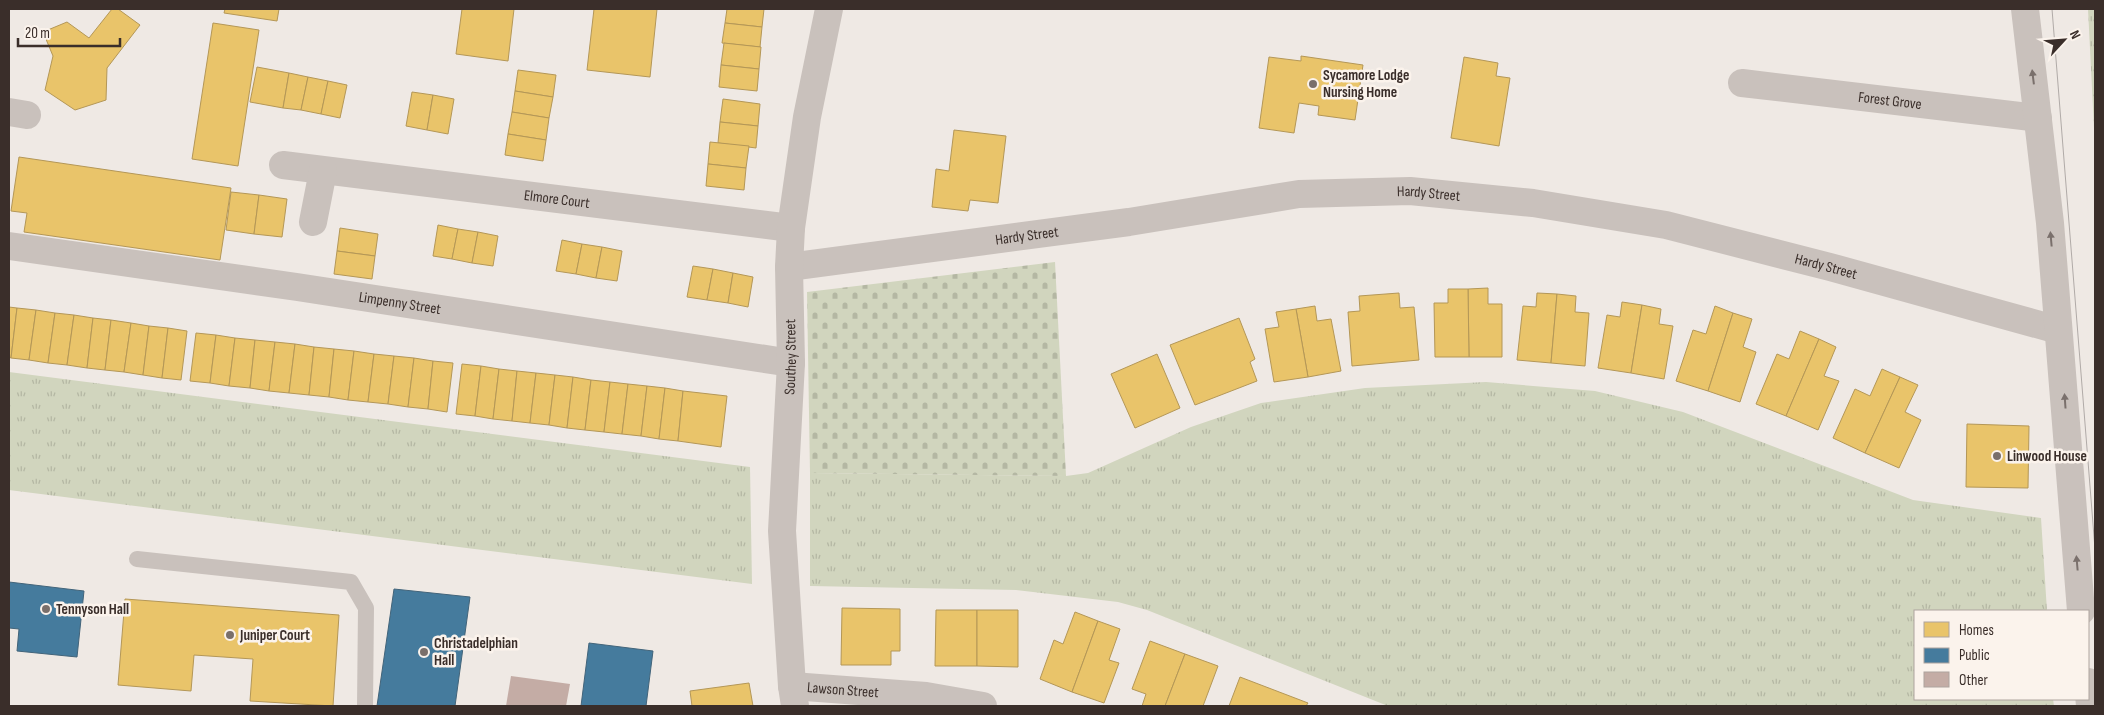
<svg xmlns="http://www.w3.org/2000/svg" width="2104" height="715" viewBox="0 0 2104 715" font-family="'Sofia Sans Condensed',sans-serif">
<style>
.grass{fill:url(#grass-tufts)}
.cemetery{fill:url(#cemetery-stones)}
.homes{fill:#e9c46a;stroke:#b49757}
.public{fill:#457b9d;stroke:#42647a}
.building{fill:#c4aca5}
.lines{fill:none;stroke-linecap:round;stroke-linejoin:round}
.service{stroke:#c9c1bc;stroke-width:16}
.minor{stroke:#c9c1bc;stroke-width:28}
.tertiary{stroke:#c9c1bc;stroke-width:28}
.tram{stroke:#b0aaa7;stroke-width:1}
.oneway{fill:#7a706c}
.poi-dot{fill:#796f6b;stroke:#fbf3ec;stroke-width:2}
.labels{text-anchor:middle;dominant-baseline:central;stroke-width:5;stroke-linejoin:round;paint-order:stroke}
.poi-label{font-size:15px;font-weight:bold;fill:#3a2e2a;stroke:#fbf3ec;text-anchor:start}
.street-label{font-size:15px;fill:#3a2e2a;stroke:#fbf3ec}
</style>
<defs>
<pattern id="grass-tufts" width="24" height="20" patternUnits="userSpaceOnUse" patternTransform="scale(1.25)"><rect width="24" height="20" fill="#d1d5be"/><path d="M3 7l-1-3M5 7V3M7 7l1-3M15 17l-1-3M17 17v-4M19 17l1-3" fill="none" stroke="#b4b7a3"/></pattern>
<pattern id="cemetery-stones" width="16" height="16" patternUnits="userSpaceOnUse" patternTransform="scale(1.25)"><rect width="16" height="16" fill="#d1d5be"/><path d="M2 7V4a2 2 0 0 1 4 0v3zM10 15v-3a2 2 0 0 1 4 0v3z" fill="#b4b7a3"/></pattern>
</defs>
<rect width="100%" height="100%" fill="#efe9e4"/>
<!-- grass -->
<g class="grass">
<path d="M2088 9H2095V148Z"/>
<path d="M9 372 750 467 752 584 9 490Z"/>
<path d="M1486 382 1595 391 1683 412 1913 500 2041 518 2047 611H1915V699H2053L2054 706H1388L1147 610 1118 602 1016 590 810 586V473L1066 476 1088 473 1191 427 1261 403 1365 388Z"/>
</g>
<!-- cemetery -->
<path class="cemetery" d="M1055 262 1066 476 810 473 807 292Z"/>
<!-- homes -->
<g class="homes">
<path d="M112 9H118L140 25 107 68 106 100 75 110 45 90 53 56 43 32 67 22 89 38Z"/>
<path d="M225 9H279L277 21 224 13Z"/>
<path d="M462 9H514L508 61 456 54Z"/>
<path d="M594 9H657L650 77 587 70Z"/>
<path d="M727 9H764L762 27 725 23Z"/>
<path d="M213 23 259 30 238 166 192 159Z"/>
<path d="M725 23 762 27 760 47 722 43Z"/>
<path d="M724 43 761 47 759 69 721 65Z"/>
<path d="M1301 56 1363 65 1355 120 1318 115 1319 106 1299 103 1294 133 1259 128 1269 57 1301 61Z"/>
<path d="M1464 57 1498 63 1496 76 1510 78 1499 146 1451 138Z"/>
<path d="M721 65 759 69 757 91 719 87Z"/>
<path d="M257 67 289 73 283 108 250 102Z"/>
<path d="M518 70 556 75 553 97 515 91Z"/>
<path d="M289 73 308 77 301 110 283 108Z"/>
<path d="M308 77 328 81 321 114 301 110Z"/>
<path d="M328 81 347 85 340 118 321 114Z"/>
<path d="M515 91 553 97 549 118 512 112Z"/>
<path d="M412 92 433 95 427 130 406 126Z"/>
<path d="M433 95 454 99 448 134 427 130Z"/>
<path d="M723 99 760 104 758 126 720 122Z"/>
<path d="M512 112 549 118 546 140 508 134Z"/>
<path d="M720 122 758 126 756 148 718 143Z"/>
<path d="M954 130 1006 136 998 203 970 200 968 211 932 207 936 169 949 171Z"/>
<path d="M508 134 546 140 543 161 505 155Z"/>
<path d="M710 142 749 146 746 168 708 164Z"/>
<path d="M19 157 231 188 220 260 24 232 27 213 11 211Z"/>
<path d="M708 164 746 168 744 190 706 186Z"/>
<path d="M231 192 259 195 254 234 226 230Z"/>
<path d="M259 195 287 199 282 237 254 234Z"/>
<path d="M438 225 458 229 452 259 433 256Z"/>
<path d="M340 228 378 234 375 256 337 251Z"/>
<path d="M458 229 478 232 472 263 452 259Z"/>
<path d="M478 232 498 236 493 266 472 263Z"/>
<path d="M562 240 582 244 576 274 556 271Z"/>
<path d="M582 244 602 247 596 278 576 274Z"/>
<path d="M602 247 622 251 617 281 596 278Z"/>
<path d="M337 251 375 256 372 279 334 274Z"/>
<path d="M693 266 713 269 707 300 687 297Z"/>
<path d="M713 269 733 273 728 303 707 300Z"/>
<path d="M733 273 753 277 748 307 728 303Z"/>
<path d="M1488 288V304H1502V357H1469L1468 289Z"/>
<path d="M1448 289H1468L1469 357H1435L1434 303H1448Z"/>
<path d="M1399 293 1400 308 1414 307 1419 360 1352 366 1348 312 1360 311 1359 296Z"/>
<path d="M1537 293 1557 294 1551 363 1517 360 1523 306 1536 307Z"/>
<path d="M1557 294 1576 296 1575 312 1589 313 1585 366 1551 363Z"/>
<path d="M1622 302 1642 305 1631 373 1598 368 1607 315 1620 317Z"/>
<path d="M1642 305 1661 309 1659 324 1673 326 1664 379 1631 373Z"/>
<path d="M1315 306 1317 321 1331 319 1341 371 1308 377 1296 309Z"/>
<path d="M1715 306 1733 313 1708 391 1676 381 1693 330 1706 334Z"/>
<path d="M9 307 17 308 11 358 9 357Z"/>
<path d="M17 308 36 310 29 360 11 358Z"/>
<path d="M1296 309 1308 377 1274 382 1265 329 1279 327 1276 312Z"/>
<path d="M36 310 55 313 48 363 29 360Z"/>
<path d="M55 313 74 315 67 365 48 363Z"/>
<path d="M1733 313 1752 319 1743 347 1756 352 1740 402 1708 391Z"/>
<path d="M74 315 93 318 87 368 67 365Z"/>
<path d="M93 318 111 320 105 370 87 368Z"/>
<path d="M1239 318 1255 359 1250 362 1257 381 1195 405 1170 345Z"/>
<path d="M111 320 131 323 124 372 105 370Z"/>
<path d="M131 323 149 326 143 375 124 372Z"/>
<path d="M149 326 168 328 162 378 143 375Z"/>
<path d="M168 328 187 331 181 380 162 378Z"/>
<path d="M1800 331 1819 339 1786 416 1756 404 1777 354 1789 359Z"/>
<path d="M196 333 216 335 210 383 190 381Z"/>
<path d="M216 335 235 338 229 386 210 383Z"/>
<path d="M235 338 255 340 250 388 229 386Z"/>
<path d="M1819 339 1836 347 1824 376 1839 381 1818 430 1786 416Z"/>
<path d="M255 340 275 342 269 391 250 388Z"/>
<path d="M275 342 295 344 289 393 269 391Z"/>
<path d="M295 344 314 347 309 395 289 393Z"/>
<path d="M314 347 334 349 329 397 309 395Z"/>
<path d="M334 349 354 351 348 400 329 397Z"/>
<path d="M354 351 374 354 368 402 348 400Z"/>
<path d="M374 354 394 356 388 404 368 402Z"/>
<path d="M1157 354 1180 408 1135 428 1111 374Z"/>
<path d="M394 356 414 358 408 407 388 404Z"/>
<path d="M414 358 433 361 428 409 408 407Z"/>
<path d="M433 361 453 363 447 412 428 409Z"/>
<path d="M462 364 481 366 475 416 456 414Z"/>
<path d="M481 366 499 369 493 419 475 416Z"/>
<path d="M499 369 517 371 512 421 493 419Z"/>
<path d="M1882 369 1900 377 1865 453 1833 438 1855 389 1870 396Z"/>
<path d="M517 371 536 373 530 423 512 421Z"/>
<path d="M536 373 555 375 549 425 530 423Z"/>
<path d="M555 375 573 377 567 428 549 425Z"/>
<path d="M573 377 591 380 585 430 567 428Z"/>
<path d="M1900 377 1918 385 1905 412 1921 420 1899 468 1865 453Z"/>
<path d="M591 380 610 382 604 432 585 430Z"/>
<path d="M610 382 628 384 622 434 604 432Z"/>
<path d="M628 384 647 386 641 436 622 434Z"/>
<path d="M647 386 665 388 659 439 641 436Z"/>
<path d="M665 388 683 391 678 441 659 439Z"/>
<path d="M683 391 727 396 721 447 678 441Z"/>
<path d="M1967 424 2029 426 2028 488 1966 487Z"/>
<path d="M125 599 339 615 333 706 250 701 253 659 194 655 191 691 118 685Z"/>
<path d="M842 608 900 609V651H891V665H841Z"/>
<path d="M936 610H977V666H935Z"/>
<path d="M977 610H1018V667L977 666Z"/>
<path d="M1075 612 1098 621 1072 692 1040 679 1054 640 1063 644Z"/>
<path d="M1098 621 1120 629 1109 660 1119 663 1104 703 1072 692Z"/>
<path d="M1150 641 1185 654 1165 706H1142L1146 694 1132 689Z"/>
<path d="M1185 654 1218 666 1203 706H1165Z"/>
<path d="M1240 677 1308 703 1306 706H1229Z"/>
<path d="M749 683 753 706H692L690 691Z"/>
</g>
<!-- public -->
<g class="public">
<path d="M9 582 84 591 77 657 17 651 19 629 9 628Z"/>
<path d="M394 589 470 597 455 706H377Z"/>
<path d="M589 643 653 651 646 706H581Z"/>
</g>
<!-- building -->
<path class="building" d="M511 676 570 684 566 706H506Z"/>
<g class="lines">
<!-- service -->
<path class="service" d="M137 559 351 582 366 608 365 706"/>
<!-- minor -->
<g class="minor">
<path id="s1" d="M1742 83 2038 118"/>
<path d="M9 112 27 115"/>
<path id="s2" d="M283 165 791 228"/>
<path d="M313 222 323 171"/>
<path id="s3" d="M9 246 297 287 791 363"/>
<path id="s4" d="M789 267 1129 222 1299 194 1410 191 1533 203 1666 225 1830 267 2058 330"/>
<path id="s5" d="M792 686 926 696 983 706"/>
</g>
<!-- tertiary -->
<g class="tertiary">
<path d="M2025 9 2050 223 2081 611"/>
<path d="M2088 682 2090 706"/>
<path id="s6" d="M795 706 792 686 782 531 791 363 789 267 791 228 807 117 829 9"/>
</g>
<!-- tram -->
<path class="tram" d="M2052 9 2095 549"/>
</g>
<!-- one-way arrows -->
<defs><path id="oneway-solid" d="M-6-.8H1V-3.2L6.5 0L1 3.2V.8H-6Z" transform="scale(1.25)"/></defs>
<g class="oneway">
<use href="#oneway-solid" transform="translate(2033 77) rotate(-97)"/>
<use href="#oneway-solid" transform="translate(2051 239) rotate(-95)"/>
<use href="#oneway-solid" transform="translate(2065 401) rotate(-94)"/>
<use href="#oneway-solid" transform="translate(2077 563) rotate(-95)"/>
</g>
<!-- markers -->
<g class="poi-dot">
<circle cx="1313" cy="84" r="5"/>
<circle cx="1997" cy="456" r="5"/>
<circle cx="46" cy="609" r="5"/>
<circle cx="230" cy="635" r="5"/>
<circle cx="424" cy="652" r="5"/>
</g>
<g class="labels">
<!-- poi labels -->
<g class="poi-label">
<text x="1323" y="75">Sycamore Lodge<tspan x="1323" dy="17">Nursing Home</tspan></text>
<text x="2007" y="456">Linwood House</text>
<text x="56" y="609">Tennyson Hall</text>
<text x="240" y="635">Juniper Court</text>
<text x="434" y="643">Christadelphian<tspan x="434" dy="17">Hall</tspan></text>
</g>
<!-- street labels -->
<g class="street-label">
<text stroke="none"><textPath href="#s1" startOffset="149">Forest Grove</textPath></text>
<text stroke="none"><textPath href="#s4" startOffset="645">Hardy Street</textPath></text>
<text stroke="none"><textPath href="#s2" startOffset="276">Elmore Court</textPath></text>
<text stroke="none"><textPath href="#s4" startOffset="240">Hardy Street</textPath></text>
<text stroke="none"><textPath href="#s4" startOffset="1050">Hardy Street</textPath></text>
<text stroke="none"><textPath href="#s3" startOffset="395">Limpenny Street</textPath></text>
<text stroke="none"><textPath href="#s6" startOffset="350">Southey Street</textPath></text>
<text stroke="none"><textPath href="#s5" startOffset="51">Lawson Street</textPath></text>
</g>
</g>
<!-- border -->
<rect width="2104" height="715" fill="none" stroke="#3a2e2a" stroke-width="20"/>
<!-- legend -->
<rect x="1914" y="610" width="175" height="90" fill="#fbf3ec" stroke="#aea49e"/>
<rect x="1924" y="622" width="25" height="15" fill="#e9c46a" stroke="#aea49e"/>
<text x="1959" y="635" font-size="15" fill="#3a2e2a">Homes</text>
<rect x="1924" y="648" width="25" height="15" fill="#457b9d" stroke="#aea49e"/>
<text x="1959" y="660" font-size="15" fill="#3a2e2a">Public</text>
<rect x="1924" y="672" width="25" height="15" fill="#c4aca5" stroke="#aea49e"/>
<text x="1959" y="685" font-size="15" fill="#3a2e2a">Other</text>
<!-- north arrow -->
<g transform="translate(2064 40) rotate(64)" stroke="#fbf3ec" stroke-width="4" paint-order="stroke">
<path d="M0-4L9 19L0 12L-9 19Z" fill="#3a2e2a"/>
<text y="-8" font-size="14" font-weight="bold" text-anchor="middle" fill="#3a2e2a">N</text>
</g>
<!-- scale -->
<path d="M18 38v8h102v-8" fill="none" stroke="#3a2e2a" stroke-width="2.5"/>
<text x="25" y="38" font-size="15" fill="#3a2e2a" stroke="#fbf3ec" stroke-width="4" paint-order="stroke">20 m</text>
</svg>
